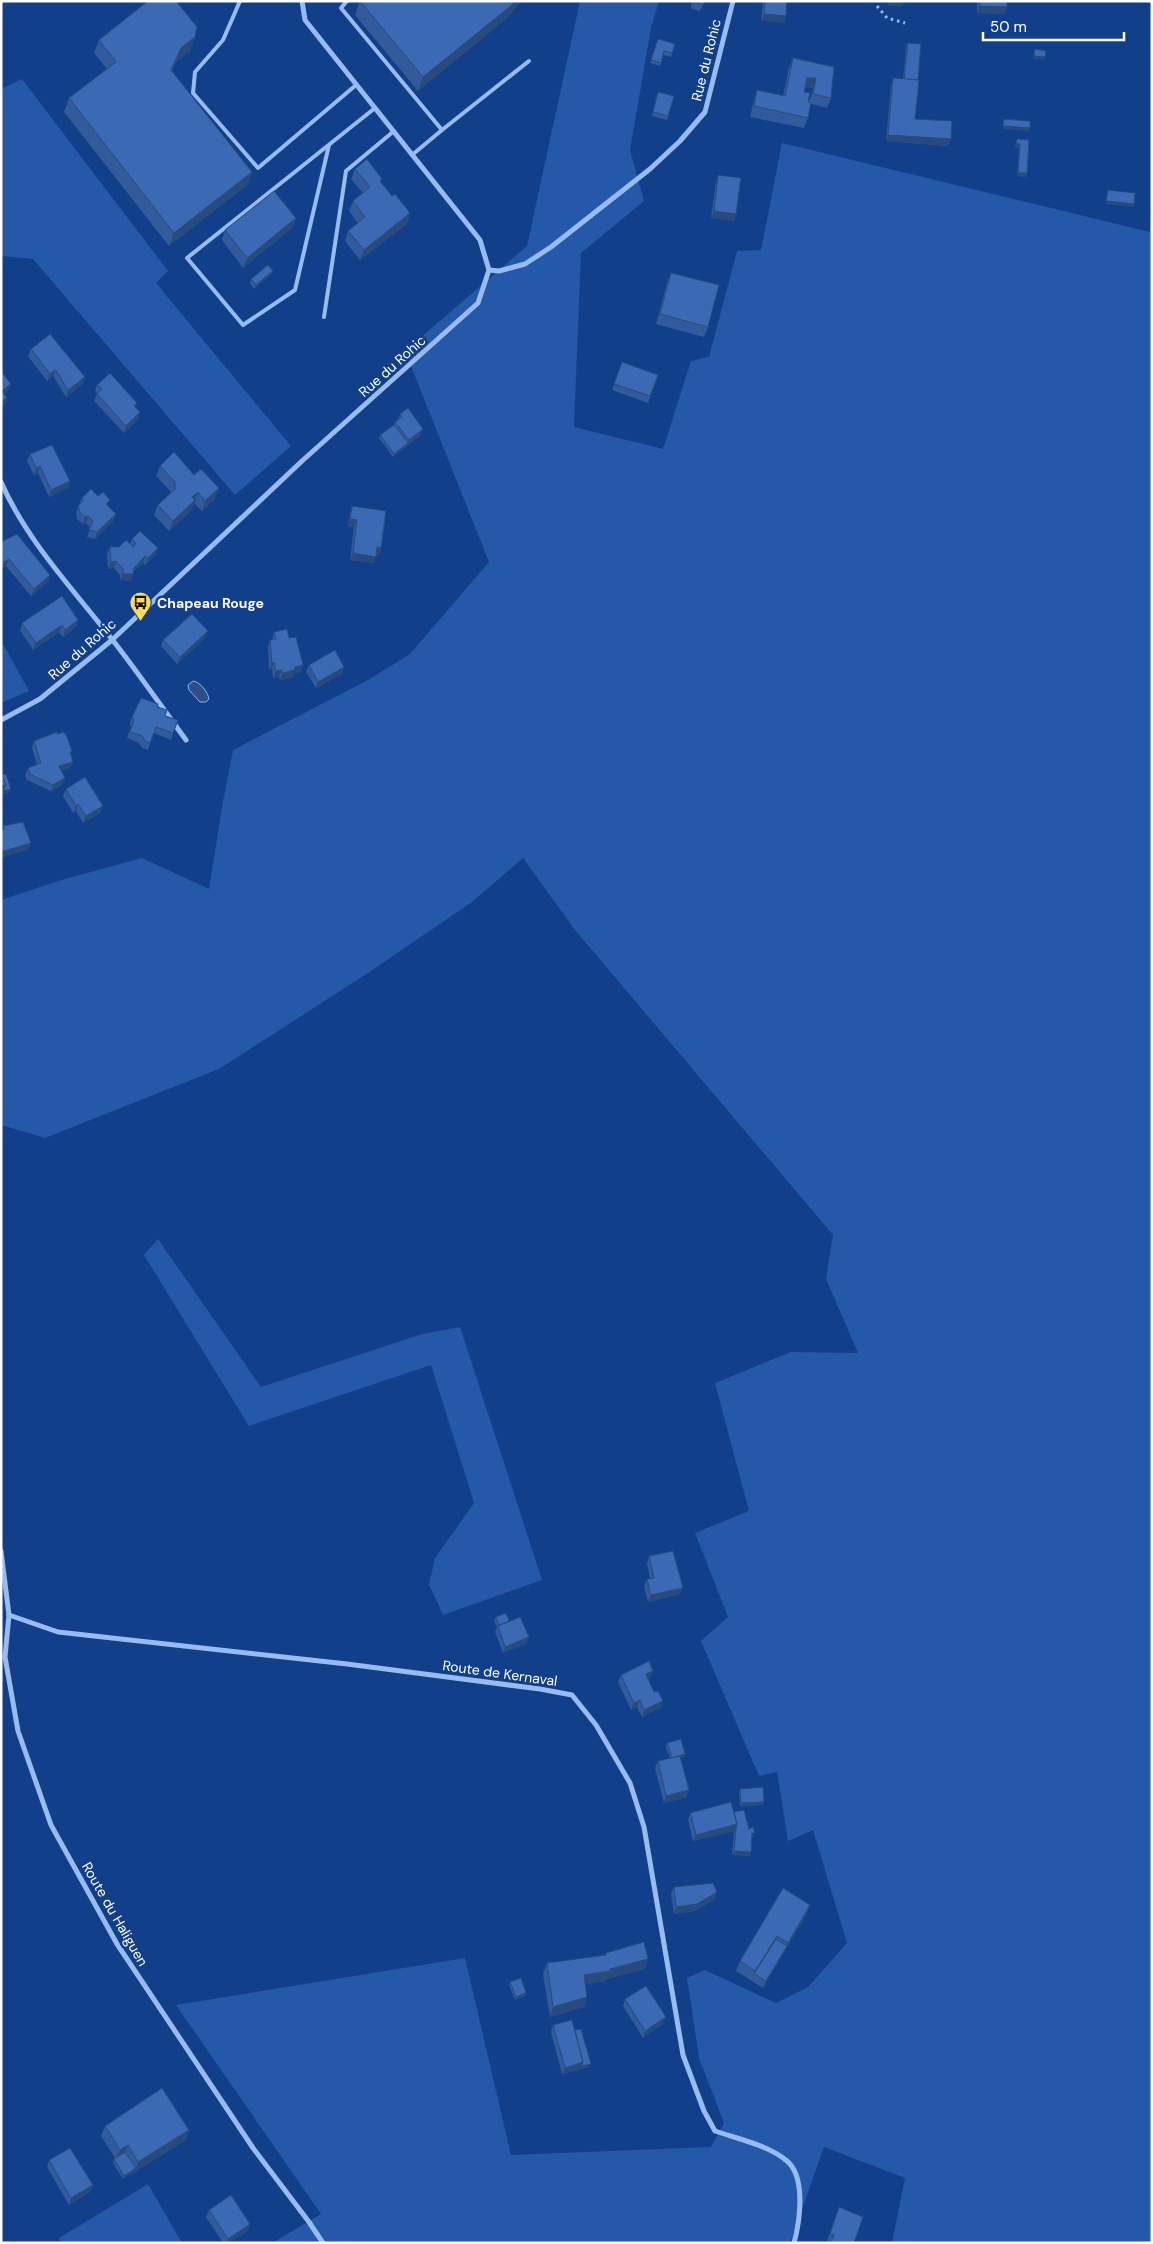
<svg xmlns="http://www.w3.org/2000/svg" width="1153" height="2244" viewBox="0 0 1153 2244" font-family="'DM Sans',sans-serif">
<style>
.green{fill:#2458a9}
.water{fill:#2d4e86;stroke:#8ab5f4}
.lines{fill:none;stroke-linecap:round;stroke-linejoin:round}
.path{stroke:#98bbf1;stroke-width:3;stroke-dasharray:2.5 4;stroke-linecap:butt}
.lane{stroke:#98bbf1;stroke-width:4}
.street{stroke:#98bbf1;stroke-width:5}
.wall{fill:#335a9a;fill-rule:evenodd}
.shaded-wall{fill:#294a7d}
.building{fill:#3b69b3;stroke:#294a7d}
.labels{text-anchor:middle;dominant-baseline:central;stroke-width:5;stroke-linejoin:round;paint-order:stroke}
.street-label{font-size:14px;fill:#fff;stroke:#123f8a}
.poi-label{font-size:14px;font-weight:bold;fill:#fff;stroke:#123f8a;text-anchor:start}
</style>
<rect width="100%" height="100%" fill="#123f8a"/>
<!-- green -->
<g class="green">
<path d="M580 1H659L651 28 630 150 644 201 581 253 574 427 663 449 691 361 709 357 737 251 761 250 782 143 1150 232 1152 209V2243H892L905 2178 824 2147 790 2243H272L321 2214 176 2005 465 1958 511 2155 711 2147 724 2123 699 2058 687 1978 705 1970 776 2003 808 1987 847 1943 813 1830 788 1841 777 1772 759 1776 701 1641 728 1617 695 1533 749 1511 715 1383 791 1352 858 1353 826 1279 833 1235 575 930 523 858 472 902 368 973 219 1069 45 1138 1 1125V900L58 881 142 858 209 889 222 807 233 750 368 680 410 654 489 562 405 351 527 246Z"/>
<path d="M22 79 168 271 156 283 291 446 235 495 33 259 1 256V89Z"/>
<path d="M1 640 29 691 1 703Z"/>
<path d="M158 1239 261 1387 422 1334 460 1327 542 1580 443 1615 429 1584 435 1558 474 1503 431 1365 249 1426 144 1255Z"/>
<path d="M148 2184 182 2243H61L59 2238Z"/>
</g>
<!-- water -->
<path class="water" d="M193 681C200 682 208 692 209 699L206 702H200L189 690 188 685Z"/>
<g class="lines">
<!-- path -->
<path class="path" d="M877 6 887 18 905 23"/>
<!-- lane -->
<g class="lane">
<path d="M240 1 223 40 195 72 193 93 258 168 356 85"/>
<path d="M347 1 341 8 442 130 412 155"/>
<path d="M442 130 529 61"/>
<path d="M329 145 295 290 243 325 187 258 375 108"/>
<path d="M324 317 346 171 394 131"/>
</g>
<!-- street -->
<g class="street">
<path d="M302 1 305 20 480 240 489 270"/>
<path d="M1 482C27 541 72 588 111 638 137 671 161 706 186 740"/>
<path d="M1 720 40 699 112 640 302 461 478 303 489 270 499 271 525 264 551 247 650 169 680 141 705 112 733 1"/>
<path d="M1 1551 9 1615 5 1657 18 1731 51 1825 117 1944 253 2148 309 2222 323 2243"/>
<path d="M9 1615 58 1632 347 1664 540 1689 572 1695 596 1725 630 1783 644 1827 683 2055 704 2111 715 2131C738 2139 768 2145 787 2161 806 2177 800 2221 794 2243"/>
</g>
</g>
<!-- wall -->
<g class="wall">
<path d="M360 1H521L507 18 418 91 355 15Z"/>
<path d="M692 1H705L700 11 692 9 691 7Z"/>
<path d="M763 1H787L786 16 784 23 761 20Z"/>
<path d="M977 1H1007V7L1004 14 977 13Z"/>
<path d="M658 39 675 44 671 57 663 55 660 66 650 63Z"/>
<path d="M99 40 190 51 176 62 172 71 252 172 247 185 169 246 64 112 69 98 107 69 94 53Z"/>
<path d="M908 43 915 119 948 146 886 141 891 85 893 78 903 79 906 46Z"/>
<path d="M793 58 834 67 831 98 827 108 811 104 808 118 804 128 750 117 754 100 757 90 783 96 789 68ZM805 88H813L810 100H809L804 92Z"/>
<path d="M657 95 674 96 667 120 652 116Z"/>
<path d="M1017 139 1029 140 1027 173 1026 177 1017 176 1019 148 1015 147Z"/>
<path d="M355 169 381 182 407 224 360 260 345 241 348 231 358 223 349 211 353 201 363 193 351 179Z"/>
<path d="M718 175 736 214 734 221 711 218 716 182Z"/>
<path d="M296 218 292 228 243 268 222 240 225 230Z"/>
<path d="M671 273 708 327 704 337 656 324 667 283Z"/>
<path d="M272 274 254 289 250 283 251 279Z"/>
<path d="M31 349 85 377 83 384 66 397 53 376 47 381 28 356Z"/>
<path d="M622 362 658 375 648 403 612 390Z"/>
<path d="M97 385 137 403 135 407 140 412 138 419 124 433 94 401 97 394 95 391Z"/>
<path d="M400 414 423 429 420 436 393 457 379 438 380 435 394 425 395 422 398 420Z"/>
<path d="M30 454 70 481 68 488 49 497 38 473 34 475 27 461Z"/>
<path d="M160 466 215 499 202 511 194 503 192 510 169 531 154 515 158 505 171 492 156 476Z"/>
<path d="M82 498 108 506 113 521 95 539 87 537 90 528 86 523 83 524 77 519 76 513Z"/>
<path d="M352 506 381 548 379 555 376 554 373 563 350 560 354 527 348 526 350 513Z"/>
<path d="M132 539 156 555 145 565 143 563 133 572 131 581 120 580V575L114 568 108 569 107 554 110 547H119L130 544Z"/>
<path d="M1 542 50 575 48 581 31 596 6 566 2 569H1Z"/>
<path d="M78 620 76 627 63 637 59 632 33 650 20 630 22 623Z"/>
<path d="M274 632 289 638 303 665 301 672 294 673 293 677 280 680 279 677 273 678 272 669 269 670 268 647 270 640H272Z"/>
<path d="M205 638 177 664 161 646 163 640Z"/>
<path d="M309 665 344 667 342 674 316 688 306 672Z"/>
<path d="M157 707 165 716 178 720 171 740 154 733 148 750 142 748 139 743 127 738 131 727 130 724 132 717Z"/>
<path d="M57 734 71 754 73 762 70 768 62 771V785L51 791 27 780 25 775 28 768 37 765 32 748 34 741Z"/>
<path d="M66 789 100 813 83 823 76 811 73 813 63 796Z"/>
<path d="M649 1556 680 1594 648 1602 644 1586 647 1579H650L647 1563Z"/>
<path d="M496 1617 509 1621 529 1637 526 1644 503 1653 495 1632 497 1627 494 1621Z"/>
<path d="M621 1675 651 1677 648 1679 654 1692 663 1701 660 1708 642 1717 637 1707 631 1710 618 1682Z"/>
<path d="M667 1743 685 1754 684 1757 680 1758 687 1797 664 1803 655 1768 658 1761 670 1758 666 1747Z"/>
<path d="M740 1789 764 1802 762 1805 740 1806 739 1792Z"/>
<path d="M734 1812 749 1829 754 1837 752 1836 750 1856 732 1855 734 1831 693 1841 688 1820 690 1813Z"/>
<path d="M674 1887 715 1899 695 1911 674 1914 671 1894Z"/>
<path d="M810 1905 806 1915 763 1988 736 1971 740 1961Z"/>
<path d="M606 1953 645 1969 607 1979 606 1981 585 1984 587 1997 584 2007 550 2017 543 1974 547 1963 605 1955Z"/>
<path d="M510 1982 525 1996 515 2000 509 1985Z"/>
<path d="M625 1999 663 2024 643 2038 623 2006Z"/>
<path d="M553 2025 575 2030 591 2064 589 2067 562 2074 551 2032Z"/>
<path d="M105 2126 189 2130 186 2140 123 2179 113 2163 114 2159 115 2158 101 2136Z"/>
<path d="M49 2160 93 2185 90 2192 69 2205 47 2167Z"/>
<path d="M839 2207 854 2243 831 2242 827 2241Z"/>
<path d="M209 2210 250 2224 247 2231 229 2243H223L206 2217Z"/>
</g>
<!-- shaded-wall -->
<g class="shaded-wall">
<path d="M515 1H521L507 18 418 91 423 77Z"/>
<path d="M889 1H905L902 7 887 6Z"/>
<path d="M979 6 1007 7 1004 14 977 13Z"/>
<path d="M764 14 786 16 784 23 761 20Z"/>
<path d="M195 37 190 51 176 62 166 83 181 48Z"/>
<path d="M1034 56 1045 57 1044 60 1033 59Z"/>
<path d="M807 78H816L813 88H804Z"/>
<path d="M1003 126 1030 128 1028 131 1002 129Z"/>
<path d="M888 135 951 139 948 146 886 141Z"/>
<path d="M1016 144H1020L1019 148 1015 147Z"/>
<path d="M252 172 247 185 169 246 174 233Z"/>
<path d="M1018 173H1027L1026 177 1017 176Z"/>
<path d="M1106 201 1134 204 1133 207 1105 204Z"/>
<path d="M714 211 736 214 734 221 711 218Z"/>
<path d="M410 213 407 224 360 260 364 250Z"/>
<path d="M296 218 292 228 243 268 247 258Z"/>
<path d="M273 271 272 274 254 289 256 285Z"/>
<path d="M56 370 53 376 47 381 50 374Z"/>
<path d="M85 377 83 384 66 397 68 390Z"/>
<path d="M11 384 8 391 1 396 2 391Z"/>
<path d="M7 398 5 405 1 408V402Z"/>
<path d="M140 412 138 419 124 433 126 426Z"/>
<path d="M423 429 420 436 393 457 394 454 408 443 409 440Z"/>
<path d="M40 466 38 473 34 475 36 468Z"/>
<path d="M70 481 68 488 49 497 51 490Z"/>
<path d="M219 488 215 499 202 511 205 501Z"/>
<path d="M198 492 192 510 169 531 173 521 192 497Z"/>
<path d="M116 514 113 521 95 539 97 532Z"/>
<path d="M88 516 86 523 83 524 85 517Z"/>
<path d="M350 519 357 520 354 527 348 526Z"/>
<path d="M377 547 381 548 379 555 375 554Z"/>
<path d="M158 548 156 555 145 565 148 558Z"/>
<path d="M353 553 376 557 373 563 350 560Z"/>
<path d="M145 556 143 563 131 574H133L131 581 120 580 123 574 134 568Z"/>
<path d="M9 559 6 566 2 569 4 562Z"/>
<path d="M116 561 114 568 108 569 111 562Z"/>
<path d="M50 575 48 581 31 596 34 589Z"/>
<path d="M78 620 76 627 63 637 65 630Z"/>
<path d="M62 625 59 632 33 650 36 643Z"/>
<path d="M208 631 205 638 177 664 180 657Z"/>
<path d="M274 662 272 669 269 670 272 663Z"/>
<path d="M303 665 301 672 294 673 293 677 280 680 282 673 295 667Z"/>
<path d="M344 667 342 674 316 688 318 682Z"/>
<path d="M282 670 279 677 273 678 276 671Z"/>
<path d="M73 762 70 768 57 773 59 766Z"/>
<path d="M65 778 62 785 51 791 53 785Z"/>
<path d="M6 785 2 795H1V786Z"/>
<path d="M11 789 10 792 2 795 3 791Z"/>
<path d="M78 804 76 811 73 813 76 806Z"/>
<path d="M103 806 100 813 83 823 86 816Z"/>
<path d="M31 843 28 850 1 858V852Z"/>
<path d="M683 1588 680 1594 648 1602 651 1595Z"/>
<path d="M529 1637 526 1644 503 1653 505 1647Z"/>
<path d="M653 1671 651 1677 643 1681 646 1674Z"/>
<path d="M640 1700 637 1707 631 1710 634 1703Z"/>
<path d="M663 1701 660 1708 642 1717 644 1710Z"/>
<path d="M685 1754 684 1757 671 1761 672 1758Z"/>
<path d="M689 1790 687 1797 664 1803 666 1796Z"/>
<path d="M764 1802 762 1805 740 1806 741 1803Z"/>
<path d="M737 1824 735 1831 693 1841 696 1835Z"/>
<path d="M734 1851 751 1852 750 1856 732 1855Z"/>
<path d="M717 1892 715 1899 695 1911 674 1914 676 1907Z"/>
<path d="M810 1905 806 1915 763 1988 766 1981Z"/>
<path d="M648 1959 645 1969 607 1979 606 1981 580 1985 584 1975 610 1969Z"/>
<path d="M526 1993 525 1996 515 2000 516 1997Z"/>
<path d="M587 1997 584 2007 550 2017 553 2007Z"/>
<path d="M666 2017 663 2024 643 2038 645 2031Z"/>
<path d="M583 2062 591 2064 589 2067 562 2074 565 2068Z"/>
<path d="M189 2130 186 2140 123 2179 124 2176 136 2168 138 2162Z"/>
<path d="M128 2145 124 2155 116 2160 120 2150Z"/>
<path d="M93 2185 90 2192 69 2205 71 2198Z"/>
<path d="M250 2224 247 2231 229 2243H226L228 2239Z"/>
</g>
<!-- building -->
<g class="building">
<path d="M148 1H176L197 27 195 37 181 48 171 70 252 172 174 233 69 98 116 62 99 40Z"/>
<path d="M360 1H515L512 5 423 77Z"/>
<path d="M694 1H705L703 5 695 2Z"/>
<path d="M765 1H787L786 16 764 14Z"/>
<path d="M980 1H1007V7L979 6Z"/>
<path d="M658 39 675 44 672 53 664 51 661 63 651 60Z"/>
<path d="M908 43 921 44 918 80 904 79Z"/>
<path d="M1035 49 1046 51 1045 57 1034 56Z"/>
<path d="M793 58 834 67 831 98 813 94 816 78H807L804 92 810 93 808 102 811 103 808 118 754 106 757 90 785 96Z"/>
<path d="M893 78 919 80 915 119 952 121 951 139 888 135Z"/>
<path d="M658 92 674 96 668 116 653 112Z"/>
<path d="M1004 119 1030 121V128L1003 126Z"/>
<path d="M1017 139 1029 140 1027 173H1018L1020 144H1016Z"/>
<path d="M367 159 382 179 380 181 392 196 395 194 410 213 364 250 348 231 365 217 353 201 370 187 355 169Z"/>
<path d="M718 175 741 178 736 214 714 211Z"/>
<path d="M1108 190 1135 193 1134 204 1106 201Z"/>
<path d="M274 191 296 218 247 258 225 230Z"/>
<path d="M268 265 273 271 256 285 251 279Z"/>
<path d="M671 273 719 285 708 327 660 314Z"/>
<path d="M50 334 85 377 68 390 56 370 50 374 31 349Z"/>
<path d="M622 362 658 375 650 396 614 384Z"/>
<path d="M1 371 11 384 2 391 7 398 1 402Z"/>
<path d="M110 373 137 403 134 406 140 412 126 426 97 394 102 389 97 385Z"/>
<path d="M408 408 423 429 409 440 395 422 402 417 400 414Z"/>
<path d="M394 425 408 443 394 454 380 435Z"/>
<path d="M52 445 70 481 51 490 40 466 36 468 30 454Z"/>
<path d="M174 452 194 475 201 469 219 488 205 501 198 492 192 497 195 500 173 521 158 505 175 489V482L160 466Z"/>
<path d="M91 489 98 496 103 492 110 500 106 504 116 514 97 532 89 530 93 521 88 516 85 517 80 512 78 506 84 500 82 498Z"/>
<path d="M352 506 386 511 381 548 377 547 376 557 353 553 357 520 350 519Z"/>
<path d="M140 531 158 548 148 558 145 556 134 568 133 574H123V569L116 561 111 562 110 547H119L126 540 133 547 136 543 132 539Z"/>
<path d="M17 534 50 575 34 589 9 559 4 562 1 559V542Z"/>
<path d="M62 596 78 620 65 630 62 625 36 643 22 623Z"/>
<path d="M192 614 208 631 180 657 163 640Z"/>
<path d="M287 629 289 638 296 637 303 665 295 667V670L282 673V670L276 671 274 662 272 663 270 640 276 639 274 632Z"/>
<path d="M335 650 344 667 318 682 309 665Z"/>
<path d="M141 698 158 704 157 707 167 710 165 716 178 720 173 733 156 727 150 743 145 741 142 736 130 732 134 720 132 717Z"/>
<path d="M57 732V734L64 732 67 737 72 751 70 752 73 762 59 766 65 778 53 785 30 774 28 768 41 763 34 741Z"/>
<path d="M1 772 6 785 1 786Z"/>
<path d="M6 774 11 789 3 791 6 785 2 775Z"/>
<path d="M85 777 103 806 86 816 78 804 76 806 66 789Z"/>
<path d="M23 822 31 843 1 852V830L4 829 3 826Z"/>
<path d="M673 1551 683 1588 651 1595 647 1579 654 1578 649 1556Z"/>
<path d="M506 1613 509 1621 499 1625 496 1617Z"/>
<path d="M520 1617 529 1637 505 1647 498 1626Z"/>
<path d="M649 1661 653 1671 646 1674 654 1692 658 1691 663 1701 644 1710 640 1700 634 1703 621 1675Z"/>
<path d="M681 1739 685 1754 672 1758 667 1743Z"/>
<path d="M680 1756 689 1790 666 1796 658 1761Z"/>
<path d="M763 1787 764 1802 741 1803 740 1789Z"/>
<path d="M731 1802 737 1824 696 1835 690 1813Z"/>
<path d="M744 1810 749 1829 753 1827 755 1833H752L751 1852 734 1851 736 1828 737 1824 734 1812Z"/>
<path d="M713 1883 717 1892 697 1904 676 1907 674 1887Z"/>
<path d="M783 1888 810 1905 788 1943 777 1936 755 1971 740 1961Z"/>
<path d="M776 1939 787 1946 766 1981 754 1974Z"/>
<path d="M644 1942 648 1959 610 1969V1971L584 1975 587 1997 553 2007 547 1963 606 1955V1953Z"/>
<path d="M521 1978 526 1993 516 1997 510 1982Z"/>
<path d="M646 1986 666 2017 645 2031 625 1999Z"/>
<path d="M572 2020 583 2062 565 2068 553 2025Z"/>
<path d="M581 2029 591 2064 582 2066 583 2062 575 2030Z"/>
<path d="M162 2088 189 2130 138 2162 128 2145 120 2150 105 2126Z"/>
<path d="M70 2148 93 2185 71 2198 49 2160Z"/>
<path d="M125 2152 136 2168 124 2176 114 2159Z"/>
<path d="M231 2195 250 2224 228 2239 209 2210Z"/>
<path d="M839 2207 863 2217 854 2243H831L834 2235 830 2234Z"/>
</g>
<!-- icons -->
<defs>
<symbol id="bus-pin" viewBox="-11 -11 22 30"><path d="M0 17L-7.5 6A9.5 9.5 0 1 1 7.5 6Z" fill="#ffd958" stroke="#123f8a"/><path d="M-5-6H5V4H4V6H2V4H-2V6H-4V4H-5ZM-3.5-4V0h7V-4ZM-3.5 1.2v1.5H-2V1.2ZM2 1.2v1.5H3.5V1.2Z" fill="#111"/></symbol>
</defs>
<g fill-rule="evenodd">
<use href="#bus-pin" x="128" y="590" width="25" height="34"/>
</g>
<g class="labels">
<!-- street labels -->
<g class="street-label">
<text transform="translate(706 60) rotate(-76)">Rue du Rohic</text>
<text transform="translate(392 366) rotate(-42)">Rue du Rohic</text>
<text transform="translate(82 649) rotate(-41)">Rue du Rohic</text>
<text transform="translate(500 1673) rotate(8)">Route de Kernaval</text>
<text transform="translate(115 1914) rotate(60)">Route du Haliguen</text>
</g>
<!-- poi labels -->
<g class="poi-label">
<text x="157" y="603">Chapeau Rouge</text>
</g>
</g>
<!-- border -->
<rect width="1153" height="2244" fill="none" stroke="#ffffff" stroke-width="5"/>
<!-- scale -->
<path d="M983 32v8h141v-8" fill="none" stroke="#ffffff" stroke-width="2.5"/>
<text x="990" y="32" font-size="15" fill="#ffffff" stroke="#123f8a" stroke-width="4" paint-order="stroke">50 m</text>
</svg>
